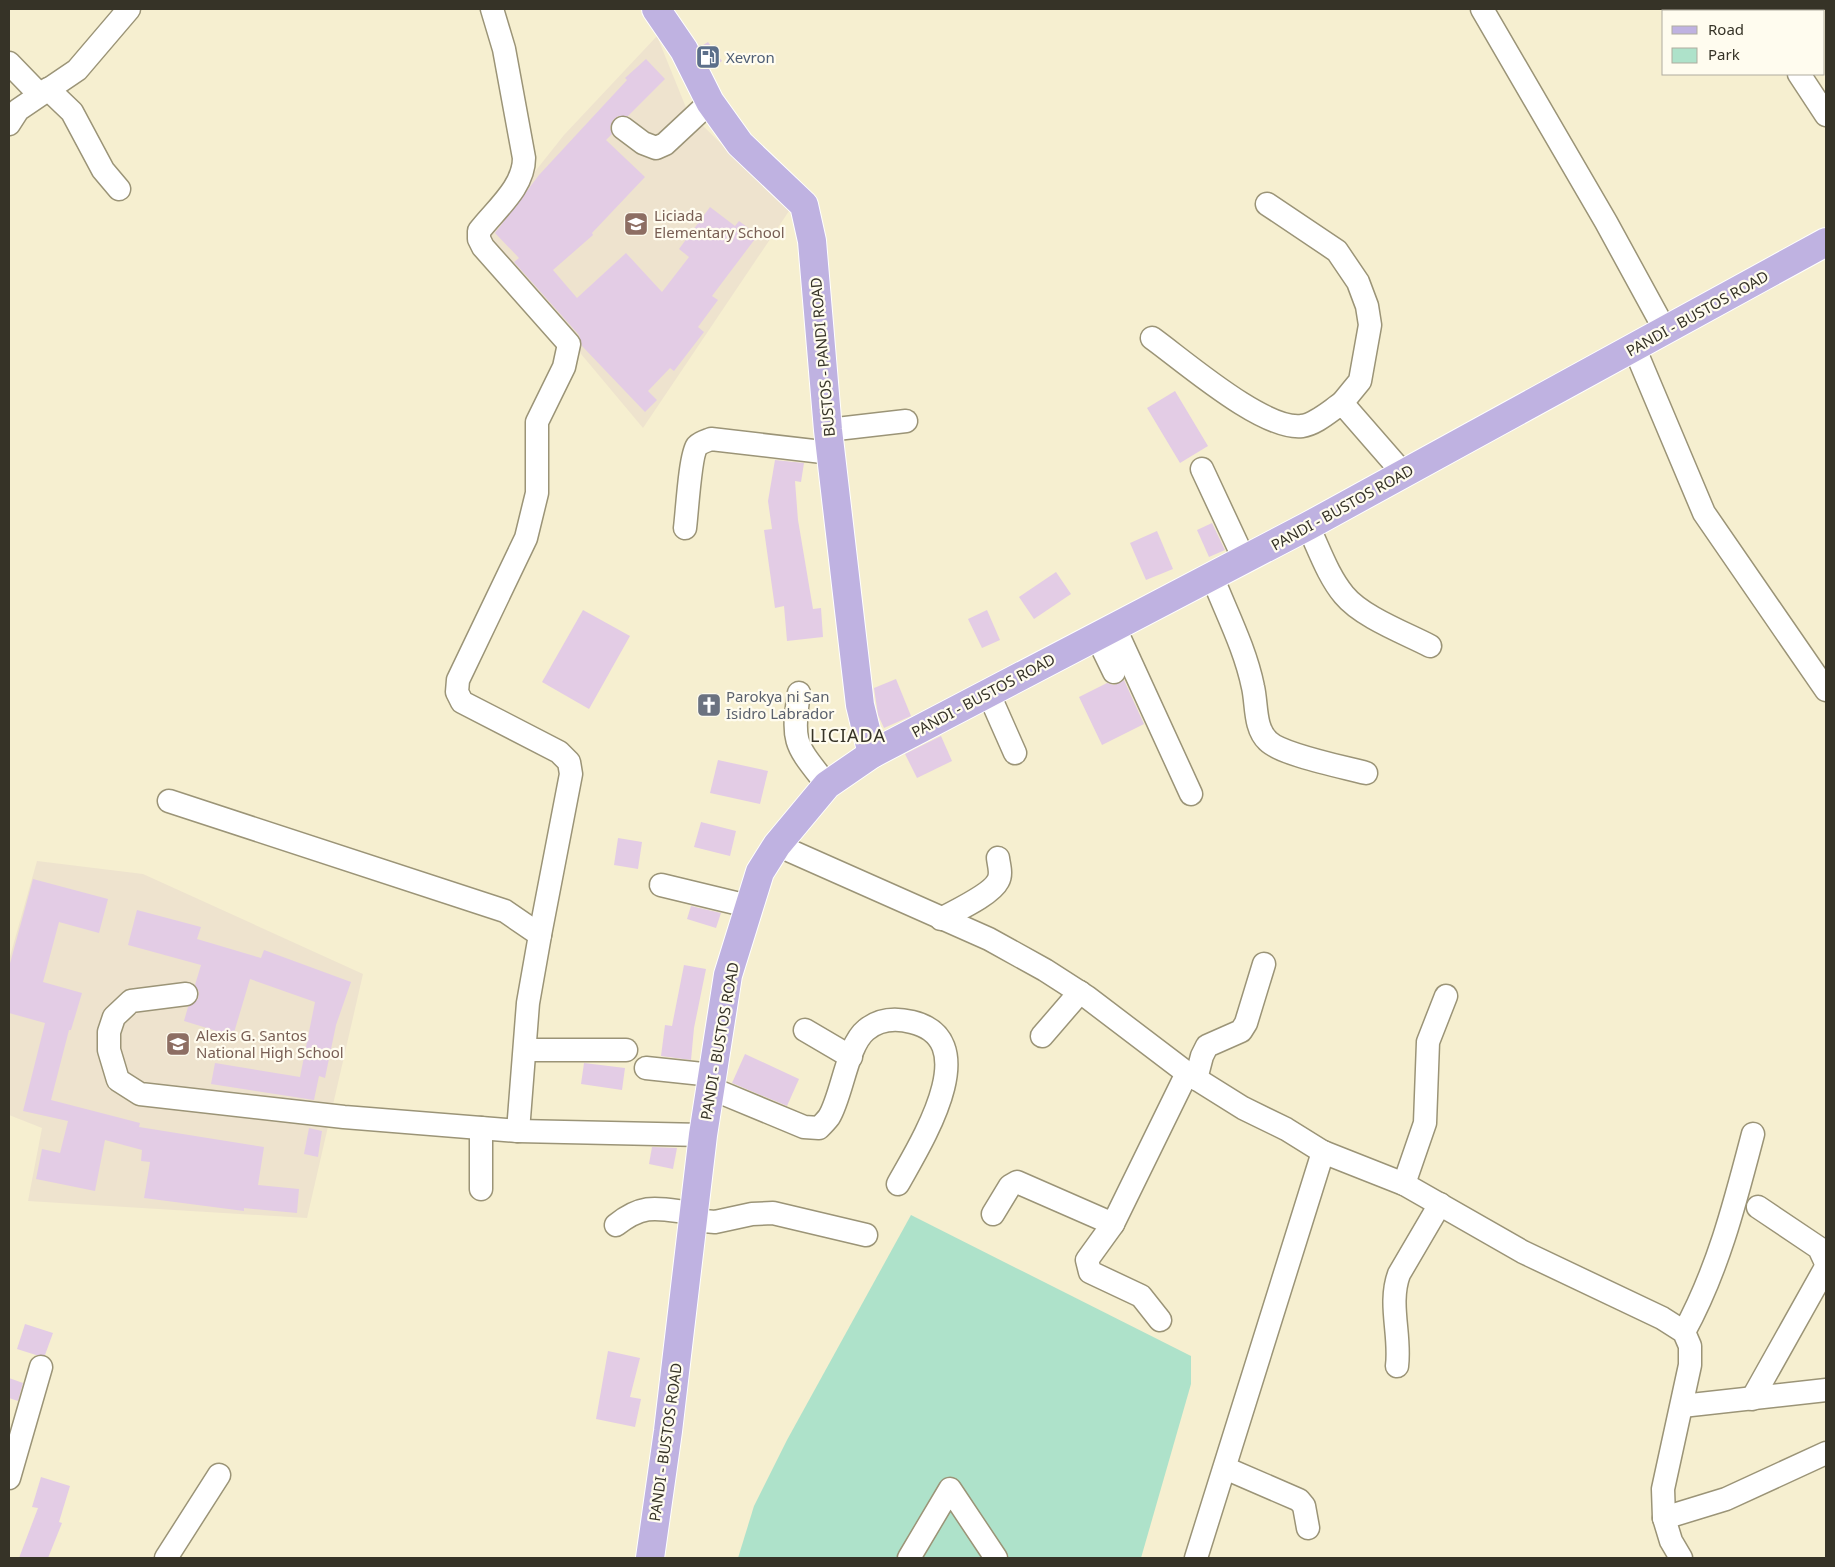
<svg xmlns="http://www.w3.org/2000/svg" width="1835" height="1567" viewBox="0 0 1835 1567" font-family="'Noto Sans',sans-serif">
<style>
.education{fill:#eee3ce}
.green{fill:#aee2ca}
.building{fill:#e3cce5}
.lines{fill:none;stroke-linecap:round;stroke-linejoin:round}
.minor-casing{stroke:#9b9477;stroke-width:25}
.major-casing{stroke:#fff;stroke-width:30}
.minor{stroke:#fff;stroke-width:22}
.major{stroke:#bfb2e1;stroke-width:28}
.labels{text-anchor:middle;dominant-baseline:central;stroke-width:4.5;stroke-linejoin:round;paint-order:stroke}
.service-label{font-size:15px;fill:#4e5e75;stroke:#fffcef;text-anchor:start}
.education-label{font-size:15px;fill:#785e54;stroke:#fffcef;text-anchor:start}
.street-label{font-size:15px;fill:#363327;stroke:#fffcef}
.worship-label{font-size:15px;fill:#5b616d;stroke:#fffcef;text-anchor:start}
.quarter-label{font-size:18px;letter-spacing:1px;fill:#363327;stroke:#fffcef}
</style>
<rect width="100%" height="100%" fill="#f6efd0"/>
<!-- education -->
<g class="education">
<path d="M657 36 687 110 789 211 643 428 483 237 564 135Z"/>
<path d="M37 861 143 874 363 974 307 1218 28 1201 42 1128 9 1115V960Z"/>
</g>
<!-- green -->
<path class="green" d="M911 1215 1191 1356V1384L1141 1558H738L754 1506 787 1440Z"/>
<!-- building -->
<g class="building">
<path d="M708 42 722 61 711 69 700 47Z"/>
<path d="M646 59 665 79 628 116H618L613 120 610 127 612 134 606 140 645 177 592 233 593 235 553 270 577 298 626 253 662 292 689 257 679 249 710 207 735 226 739 221 758 235 712 296 718 300 698 327 704 332 674 371 670 368 648 391 657 400 645 412 582 346 579 335 514 262 519 258 495 233 539 175 627 80 625 78Z"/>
<path d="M1175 391 1208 446 1180 463 1147 408Z"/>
<path d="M775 460 804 463 801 482 795 481 798 520 813 609 821 608 823 637 787 641 784 606 775 608 764 530 772 529 768 501Z"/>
<path d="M1212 523 1225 550 1209 557 1197 530Z"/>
<path d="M1157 531 1173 569 1146 580 1130 543Z"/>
<path d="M1056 572 1071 594 1034 619 1019 597Z"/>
<path d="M583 610 630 636 589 709 542 682Z"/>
<path d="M987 610 1000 640 982 648 968 619Z"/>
<path d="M896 679 911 716 884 728 878 715 874 688Z"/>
<path d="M1124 680 1144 724 1102 745 1079 697 1107 683 1114 685Z"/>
<path d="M941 736 952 761 917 778 905 754Z"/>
<path d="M718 760 768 771 760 804 710 793Z"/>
<path d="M701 822 736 831 730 856 694 847Z"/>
<path d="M618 838 642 842 638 869 614 865Z"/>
<path d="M33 879 108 899 99 933 59 922 43 982 82 993 71 1030H69L51 1100 140 1123 139 1127 264 1147 258 1185 299 1189 297 1213 244 1208V1211L144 1198 150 1162 141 1161 142 1150 105 1140 95 1191 36 1179 42 1149 60 1153 68 1121 23 1111 45 1023 9 1013V967Z"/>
<path d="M691 906 721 913 716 928 687 919Z"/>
<path d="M137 910 201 927 197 939 261 958 264 950 351 982 336 1025 325 1078 319 1076 314 1100 211 1084 215 1063 300 1077 315 1002 250 979 233 1036 184 1021 188 1007 198 999 199 992 195 985 201 965 128 945Z"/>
<path d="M684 965 706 969 694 1028 691 1060 661 1056 665 1025 672 1026Z"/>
<path d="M745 1054 799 1079 787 1106 732 1083Z"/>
<path d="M584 1063 625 1068 622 1090 581 1084Z"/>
<path d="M309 1128 322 1131 318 1157 304 1154Z"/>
<path d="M652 1147 677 1148 673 1169 649 1164Z"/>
<path d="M25 1324 53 1333 45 1355H36L17 1349Z"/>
<path d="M608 1351 640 1358 630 1397 641 1399 635 1427 596 1419Z"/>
<path d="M9 1378 23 1383 18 1401 9 1398Z"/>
<path d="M41 1477 70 1486 59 1522 62 1523 48 1558H19L38 1508 32 1507Z"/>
</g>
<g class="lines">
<defs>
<g id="minor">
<path d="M492 9 504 49 524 158C524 187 496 209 479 231V239L483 247 569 344 564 367 537 422V493L526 538 458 680 457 692 462 702 559 752 569 762 571 774 540 935"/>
<path d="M1482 9 1606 222 1665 330"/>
<path d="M1755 9 1756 11"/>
<path d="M9 63 39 94"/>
<path d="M1799 74 1826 115"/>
<path d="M48 89 72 112 103 170 119 189"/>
<path d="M9 124 18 110 77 70 129 9"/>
<path d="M623 128 643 143 656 148 665 144 710 102"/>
<path d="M1267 204 1337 251 1358 282 1367 306 1370 325 1360 381 1342 403"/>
<path d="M1152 338C1184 361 1264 431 1302 426 1316 424 1330 411 1342 403L1403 473"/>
<path d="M1634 347 1704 513 1826 690"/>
<path d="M828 430 906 421"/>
<path d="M1202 469 1244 559"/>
<path d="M1308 526C1319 549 1328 576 1344 595 1362 617 1405 633 1430 646"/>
<path d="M685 528C687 513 690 456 697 446 701 442 706 441 711 439L831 453"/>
<path d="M1212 576C1226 612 1245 648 1253 687 1257 704 1254 728 1268 741 1282 755 1344 767 1366 773"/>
<path d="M1114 626 1191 794"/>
<path d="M1096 635 1114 672"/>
<path d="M988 692 1015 753"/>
<path d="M799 693C791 744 796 745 827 785"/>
<path d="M169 801 505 911 540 935 528 1003 518 1131"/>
<path d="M777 845 989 939 1045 970 1087 997 1187 1073 1243 1108 1286 1129 1323 1152 1404 1184 1523 1252 1662 1318 1684 1332 1690 1346V1365L1663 1489 1664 1518 1671 1541 1681 1558"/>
<path d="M661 885 748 906"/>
<path d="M941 919C955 911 991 895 998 881 1002 874 999 866 998 858"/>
<path d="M186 994 131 1001 114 1017 109 1032V1050L118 1080 140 1094 344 1117 518 1131 703 1135"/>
<path d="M805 1030 851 1057"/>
<path d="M1042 1036 1080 992"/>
<path d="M526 1050H626"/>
<path d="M646 1068 712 1075"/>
<path d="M1196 1079 1202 1056 1207 1046 1241 1031 1246 1023 1264 964"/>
<path d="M710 1088 804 1127 819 1128C822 1125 826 1121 829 1117 842 1096 847 1045 866 1030 879 1019 896 1018 912 1022 987 1040 919 1146 898 1184"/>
<path d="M1404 1184 1425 1123 1428 1042 1446 996"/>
<path d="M481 1189V1128"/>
<path d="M1758 1207 1819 1248 1826 1263"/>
<path d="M993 1214 1010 1186 1017 1182 1113 1224 1187 1073"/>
<path d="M692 1220 715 1222 752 1214 773 1213 866 1235"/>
<path d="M1113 1224 1087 1260 1090 1272 1141 1296 1160 1320"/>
<path d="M616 1225C645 1202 659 1209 693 1213"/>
<path d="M1684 1332C1718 1270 1735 1203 1753 1134"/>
<path d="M1397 1366C1401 1335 1388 1304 1399 1274L1440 1204"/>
<path d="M1752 1399 1826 1267"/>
<path d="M1682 1406 1826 1390"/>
<path d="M1225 1468 1299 1500 1304 1506 1308 1528"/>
<path d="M9 1478 41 1367"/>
<path d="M1664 1518 1726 1499 1826 1453"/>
<path d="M166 1558 219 1475"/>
<path d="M909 1558 950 1489 996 1558"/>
<path d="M1196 1558 1323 1152"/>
</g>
<g id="major">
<path d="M656 9 684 50 710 102 740 144 804 205 812 241 828 430 860 705 872 754"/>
<path d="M650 1558 668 1431 703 1135 728 975 760 872 777 845 827 785 872 754 1308 526 1826 242"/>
</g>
</defs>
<!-- minor casing -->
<use href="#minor" class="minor-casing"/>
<!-- major casing -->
<use href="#major" class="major-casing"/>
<!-- minor -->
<use href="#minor" class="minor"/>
<!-- major -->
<use href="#major" class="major"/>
</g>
<!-- icons -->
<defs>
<symbol id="fuel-square" viewBox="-11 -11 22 22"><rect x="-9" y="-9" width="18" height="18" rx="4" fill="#5c6f8a" stroke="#fffcef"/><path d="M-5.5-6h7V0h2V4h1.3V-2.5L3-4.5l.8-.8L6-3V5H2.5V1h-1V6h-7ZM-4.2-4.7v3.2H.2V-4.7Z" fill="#fff"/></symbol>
<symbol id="school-square" viewBox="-11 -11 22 22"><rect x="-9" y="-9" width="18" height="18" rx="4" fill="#8d6e63" stroke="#fffcef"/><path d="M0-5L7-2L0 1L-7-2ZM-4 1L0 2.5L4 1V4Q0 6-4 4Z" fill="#fff"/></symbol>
<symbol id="church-square" viewBox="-11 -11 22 22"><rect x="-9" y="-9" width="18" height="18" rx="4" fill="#6b7280" stroke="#fffcef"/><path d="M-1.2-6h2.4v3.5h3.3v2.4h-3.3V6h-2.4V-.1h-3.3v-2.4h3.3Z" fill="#fff"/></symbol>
</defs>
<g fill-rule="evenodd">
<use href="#fuel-square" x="694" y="43" width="28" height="28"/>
<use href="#school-square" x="622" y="210" width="28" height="28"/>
<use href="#church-square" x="695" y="691" width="28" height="28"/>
<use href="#school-square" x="164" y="1030" width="28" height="28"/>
</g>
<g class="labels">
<!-- service labels -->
<g class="service-label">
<text x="726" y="57">Xevron</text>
</g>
<!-- education labels -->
<g class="education-label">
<text x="654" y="215">Liciada<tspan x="654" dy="17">Elementary School</tspan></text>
<text x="196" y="1035">Alexis G. Santos<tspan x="196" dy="17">National High School</tspan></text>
</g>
<!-- street labels -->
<g class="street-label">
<text transform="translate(1697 313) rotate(-29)">PANDI - BUSTOS ROAD</text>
<text transform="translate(822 357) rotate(-95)">BUSTOS - PANDI ROAD</text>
<text transform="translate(1342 507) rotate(-29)">PANDI - BUSTOS ROAD</text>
<text transform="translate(983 695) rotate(-28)">PANDI - BUSTOS ROAD</text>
<text transform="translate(719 1041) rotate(-80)">PANDI - BUSTOS ROAD</text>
<text transform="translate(665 1442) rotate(-82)">PANDI - BUSTOS ROAD</text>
</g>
<!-- worship labels -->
<g class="worship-label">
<text x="726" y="696">Parokya ni San<tspan x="726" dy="17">Isidro Labrador</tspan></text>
</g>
<!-- quarter labels -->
<g class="quarter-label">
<text x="848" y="735">LICIADA</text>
</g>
</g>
<!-- border -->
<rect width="1835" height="1567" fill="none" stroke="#363327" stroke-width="20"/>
<!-- legend -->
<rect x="1662" y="10" width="162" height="65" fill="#fffcef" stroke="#afac9f"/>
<rect x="1672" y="26" width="25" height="8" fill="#bfb2e1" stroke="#afac9f"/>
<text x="1708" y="35" font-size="15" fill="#363327">Road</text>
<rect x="1672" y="48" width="25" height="15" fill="#aee2ca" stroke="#afac9f"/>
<text x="1708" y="60" font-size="15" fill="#363327">Park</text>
</svg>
